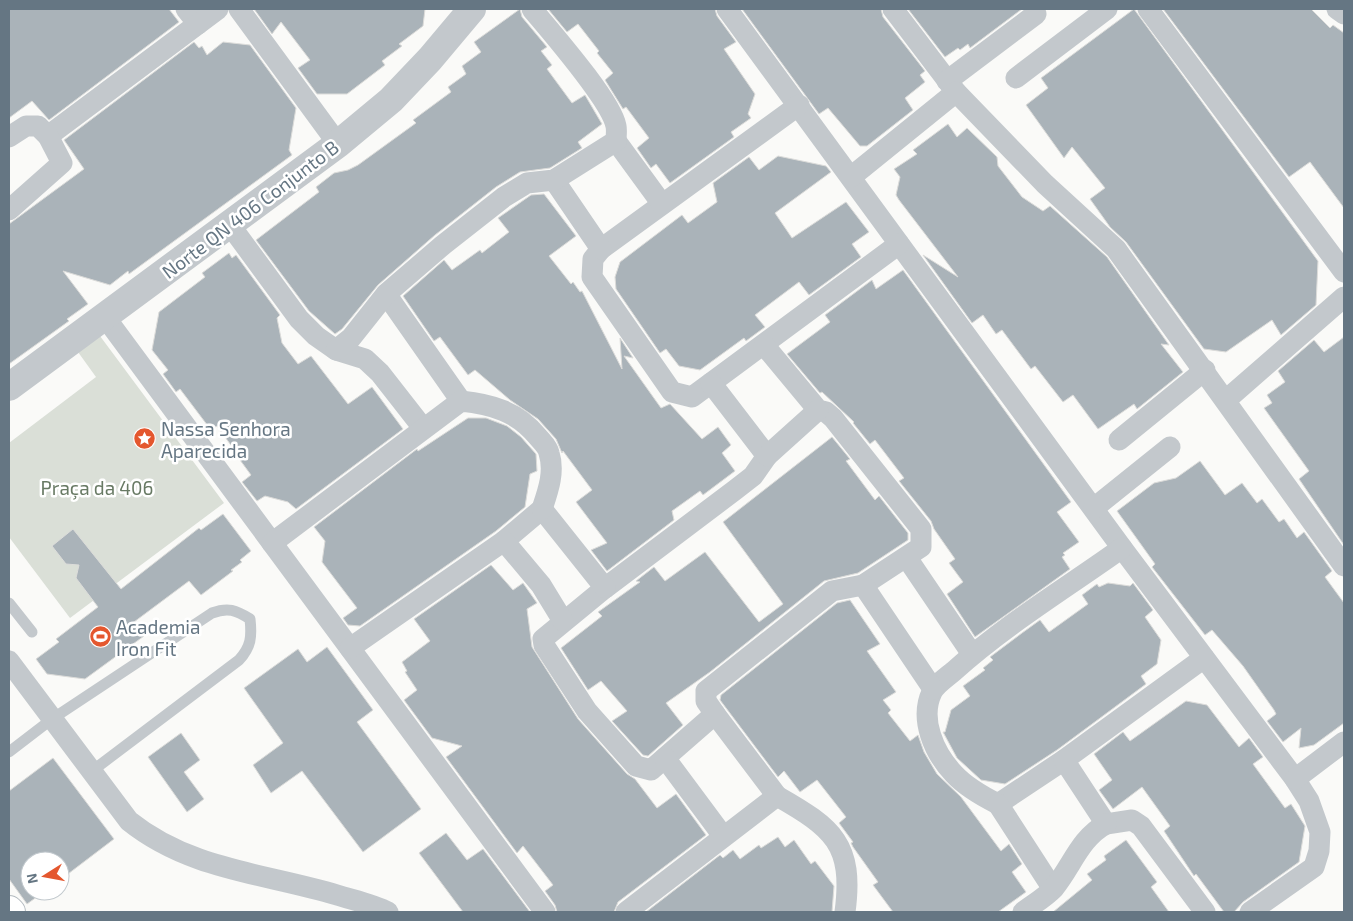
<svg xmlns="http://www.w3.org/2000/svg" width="1353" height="921" viewBox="0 0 1353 921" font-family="'Exo 2',sans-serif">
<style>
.green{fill:#dadfd7}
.building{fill:#aab3b9;stroke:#dcdcda}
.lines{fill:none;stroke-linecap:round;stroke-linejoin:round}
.secondary-casing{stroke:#b3babf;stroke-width:30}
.service{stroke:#c3c8cc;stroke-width:11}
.minor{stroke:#c3c8cc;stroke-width:21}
.tertiary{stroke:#c3c8cc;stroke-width:28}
.secondary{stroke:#fff;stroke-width:28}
.labels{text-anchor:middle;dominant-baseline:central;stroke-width:5;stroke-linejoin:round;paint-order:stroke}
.street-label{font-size:19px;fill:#657683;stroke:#fff}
.poi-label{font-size:19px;fill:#657683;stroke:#fff;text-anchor:start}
.park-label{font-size:19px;fill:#687a64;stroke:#fff}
</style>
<rect width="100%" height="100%" fill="#fafaf8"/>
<!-- green -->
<path class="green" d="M100 336 224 503 70 618 9 537V443L96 377 78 352Z"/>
<!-- building -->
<g class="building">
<path d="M9 9H169L179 22 49 120 32 101 9 118Z"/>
<path d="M254 9H425L423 26 399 44 402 46 382 61 385 65 347 94H317L298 68 310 60 281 22 272 34Z"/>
<path d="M520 9 522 17 547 47 541 51 552 65 547 69 572 103 585 95 602 124 578 142 582 148 550 168 520 172 496 187 435 235 378 285 342 329 335 334 309 311 256 240 319 192 316 187 334 173 348 170 358 165 416 123 413 120 451 92 448 87 466 74 462 66 481 52 474 42Z"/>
<path d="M548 9H715L717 16 736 42 724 49 755 94 748 114 751 118 731 132 734 137 670 183 656 164 651 168 637 148 649 138 626 107 623 109 605 80 613 73 597 53 599 51 578 24 567 32Z"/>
<path d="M742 9H881L883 17 925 71 920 75 925 82 905 98 913 110 867 146H860L828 108 819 114Z"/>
<path d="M908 9H1022L970 48 968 44 960 50 958 48 945 57Z"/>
<path d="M1134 9 1318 261 1316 305 1281 335 1272 320 1226 352 1204 349 1126 242 1110 227 1090 199 1105 188 1072 147 1064 158 1026 105 1048 88 1041 78Z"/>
<path d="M1163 9H1311L1330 28 1333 25 1344 33V208L1310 162 1289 177Z"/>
<path d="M194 42 199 48 202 46 207 55 223 42 250 45 296 108 289 150 292 155 129 274 128 271 110 285 63 271 88 304 67 319 69 321 9 364V224L84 169 64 140Z"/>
<path d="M948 124 957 137 967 128 997 157 998 166 1022 197 1043 211 1050 206 1107 257 1169 345 1161 344 1183 372 1137 409 1134 404 1098 429 1073 395 1063 402 1035 366 1031 369 1002 330 996 334 983 315 972 323 923 255 958 277 899 200 896 195 900 177 894 169 917 154 913 150Z"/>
<path d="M778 156 826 166 831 172 775 213 792 238 846 202 869 232 852 244 861 257 809 295 799 282 755 315 765 327 746 341 744 338 700 370 679 366 666 349 660 353 616 289 615 277 620 262 682 215 688 223 717 202 713 183 749 157 759 170Z"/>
<path d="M544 194 576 236 549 256 571 284 573 282 580 292 582 291 622 369 620 338 633 358 624 356 661 408 670 404 702 439 718 427 731 445 722 453 735 471 703 495 700 491 672 511 674 520 607 571 591 550 607 543 576 502 592 490 563 451 562 453 556 439 538 419 510 400 475 370 468 375 440 337 434 341 403 296 444 260 452 270 480 250 482 253 509 232 498 218 531 195Z"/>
<path d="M229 253 232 258 236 255 280 315 277 318 282 343 298 364 311 356 348 404 372 387 403 429 296 509 288 502 265 496 257 501 242 482 251 475 240 460 241 459 217 426 211 430 180 389 176 392 163 374 168 370 152 350 159 312 205 277 202 273Z"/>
<path d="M903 270 1071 502 1057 512 1079 542 1063 553 1065 555 1062 557 1070 569 975 637 947 594 963 582 949 563 955 559 934 529 931 521 899 481 904 478 875 440 870 444 853 423 854 422 822 392 820 393 787 354 830 322 825 315 872 280 876 289Z"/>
<path d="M1344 337V545L1299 479 1309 471 1264 408 1272 403 1267 395 1285 382 1278 371 1314 340 1324 352Z"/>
<path d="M468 418H486L507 426 521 437 536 454 537 471 530 474 525 507 496 531 360 626 348 625 343 618 357 608 322 562 325 541 314 527 417 449 418 451Z"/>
<path d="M832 437 850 459 846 461 875 500 879 496 908 533V540L858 573 824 581 710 672 666 703 683 725 648 756 643 755 612 721 627 711 601 681 588 690 561 648 602 616 598 612 640 582 636 581 654 567 665 581 705 552 759 622 783 604 723 522Z"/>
<path d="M1200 461 1225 495 1242 483 1257 503 1262 499 1279 522 1284 519 1297 538 1304 532 1332 571 1325 577 1344 603V723L1314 745 1299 748 1301 728 1283 742 1267 721 1276 714 1274 710 1243 666 1212 630 1205 635 1152 567 1155 564 1117 511 1154 483 1176 478Z"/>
<path d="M223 514 251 551 240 560 242 562 231 570 233 571 201 595 189 581 134 622 144 636 85 679 47 674 36 659 59 642 56 639 98 607 76 578 79 565 66 564 52 546 73 529 121 589 199 528 201 530Z"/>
<path d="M491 565 513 590 523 583 537 603 527 609 532 647 578 719 627 774 635 779 657 808 676 794 706 835 618 902 614 912H557L555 905 545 891 553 885 523 846 517 853 446 757 462 746 432 738 404 700 417 690 405 672 407 671 402 662 430 641 414 619Z"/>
<path d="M1108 583 1130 586 1133 583 1153 610 1145 617 1161 640 1157 664 1141 676 1146 684 1057 750 1005 784 981 780 957 758 943 732H945L951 710 970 696 963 686 985 670 983 668 993 660 990 657 1022 633 1040 620 1049 632 1088 604 1082 595 1097 584 1099 587Z"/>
<path d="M850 600 880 644 867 651 896 692 883 700 891 710 888 713 910 741 918 735 924 752 937 774 961 797 1001 851 1009 844 1022 864 1012 872 1026 892 998 912H893L873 885 878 882 853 847 851 843 853 842 839 823 846 817 817 780 800 792 784 771 778 777 720 700 721 695 837 603Z"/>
<path d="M327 647 373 710 357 722 421 809 363 852 302 771 271 793 253 765 283 743 244 688 298 649 307 662Z"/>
<path d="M1186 701 1207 705 1239 747 1249 738 1263 757 1253 764 1285 808 1291 804 1305 826 1299 862 1243 902 1234 912H1224L1196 874 1194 876 1164 831 1170 826 1142 787 1113 809 1099 790 1112 780 1094 754 1123 732 1130 741Z"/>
<path d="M181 733 200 760 184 772 204 799 187 812 148 757Z"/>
<path d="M53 758 114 839 60 880V861H30V891H45L27 904 9 879V791Z"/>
<path d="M446 833 467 860 483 849 530 912H463L419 853Z"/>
<path d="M778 837 785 847 794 840 811 864 815 861 834 886 832 912H646L720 855 723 858 733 850 740 859 759 845 761 848Z"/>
<path d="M1126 840 1157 882 1151 887 1169 912H1053L1092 880 1087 874 1106 860 1104 856Z"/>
</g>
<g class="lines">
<defs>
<path id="secondary" d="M9 910 11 912"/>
</defs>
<!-- secondary casing -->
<use href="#secondary" class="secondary-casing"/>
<!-- service -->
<g class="service">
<path d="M9 603 32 632"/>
<path d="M9 752 52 719 212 613C228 607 236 610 250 619 252 637 251 647 239 660L92 771"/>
</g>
<!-- minor -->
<g class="minor">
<path d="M186 9 198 24"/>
<path d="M239 9 338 144"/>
<path d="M727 9 1122 548 1295 779 1309 801 1320 832 1319 851 1314 867 1250 912"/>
<path d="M893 9 956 92 1045 184 1116 249 1344 566"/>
<path d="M1148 9 1344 272"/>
<path d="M1337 9 1344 14"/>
<path d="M1016 78 1107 9"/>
<path d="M947 81 1036 14"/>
<path d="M799 105 601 249 593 259 592 277 672 392 692 397 899 244"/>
<path d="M48 136 218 9"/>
<path d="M9 137 26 126H38L48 136 62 163 9 210"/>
<path d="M616 141 662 204"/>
<path d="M851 177 956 92"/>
<path d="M554 180 601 249"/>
<path d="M230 225 299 319 316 336 336 350 365 359 380 373 423 428"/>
<path d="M386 294 461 401"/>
<path d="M105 317 545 912"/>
<path d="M764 345 818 410 826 412 833 418 921 529V547L863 585"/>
<path d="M336 350 351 338 386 294 443 245 504 197 527 183 554 180 616 141C616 136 617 131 616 126 611 100 551 32 532 9"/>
<path d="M711 383 767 456 753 476 735 490 605 588 543 639 544 645 587 711 636 766 651 770 715 714"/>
<path d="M1226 400 1344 297"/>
<path d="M1119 440 1205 370"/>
<path d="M767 456 818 410"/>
<path d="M1094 508 1170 447"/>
<path d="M504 541 542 509 605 588"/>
<path d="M272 543 461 401C492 404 518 412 538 437 542 442 548 447 549 453 555 472 548 491 542 509"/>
<path d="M1122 548C1066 588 1005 625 954 671 947 677 936 684 932 692 919 719 934 753 954 774 966 787 982 796 998 804L1064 760 1204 658"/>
<path d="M907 558 972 654"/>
<path d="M350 648 504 541 541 585 563 621"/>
<path d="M9 661 129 821C190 870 264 873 337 895 353 900 373 904 388 912"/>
<path d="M665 758 723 836"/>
<path d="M1064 760 1106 824 1132 820 1141 826 1205 912"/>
<path d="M1295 779 1344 742"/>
<path d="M777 796 715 714 706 701V691L832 591 863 585 933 689"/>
<path d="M998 804 1053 889"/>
<path d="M626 912 777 796C833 828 854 844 845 912"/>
<path d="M1023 912C1032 905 1046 897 1054 888 1072 866 1080 838 1106 824"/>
</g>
<!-- tertiary -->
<path class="tertiary" d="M9 387 338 144 391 100 430 59 472 9"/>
<!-- secondary -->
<use href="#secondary" class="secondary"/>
</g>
<!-- icons -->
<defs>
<symbol id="sight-disc" viewBox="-11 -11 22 22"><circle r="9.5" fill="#e4572e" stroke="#fff"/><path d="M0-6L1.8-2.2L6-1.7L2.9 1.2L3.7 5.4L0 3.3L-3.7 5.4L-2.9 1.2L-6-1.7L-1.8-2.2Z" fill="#fff"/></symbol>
<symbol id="stadium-disc" viewBox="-11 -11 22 22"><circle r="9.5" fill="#e4572e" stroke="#fff"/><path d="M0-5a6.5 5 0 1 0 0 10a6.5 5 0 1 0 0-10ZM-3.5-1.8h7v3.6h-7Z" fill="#fff"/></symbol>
</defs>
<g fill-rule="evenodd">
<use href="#sight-disc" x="132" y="426" width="25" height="25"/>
<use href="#stadium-disc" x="88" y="624" width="25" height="25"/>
</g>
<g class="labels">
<!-- street labels -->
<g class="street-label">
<text transform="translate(250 209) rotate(-37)">Norte QN 406 Conjunto B</text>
</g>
<!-- poi labels -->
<g class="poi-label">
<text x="161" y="428">Nassa Senhora<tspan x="161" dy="22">Aparecida</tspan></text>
<text x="116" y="626">Academia<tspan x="116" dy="22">Iron Fit</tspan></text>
</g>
<!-- park labels -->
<g class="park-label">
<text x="97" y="487">Praça da 406</text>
</g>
</g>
<!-- border -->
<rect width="1353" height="921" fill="none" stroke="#657683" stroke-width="20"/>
<!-- north arrow -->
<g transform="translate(45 876) rotate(259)"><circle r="24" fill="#ffffff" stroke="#c1c8cd"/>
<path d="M0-4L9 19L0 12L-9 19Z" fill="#e4572e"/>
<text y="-8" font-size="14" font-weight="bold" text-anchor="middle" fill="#657683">N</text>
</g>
</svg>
